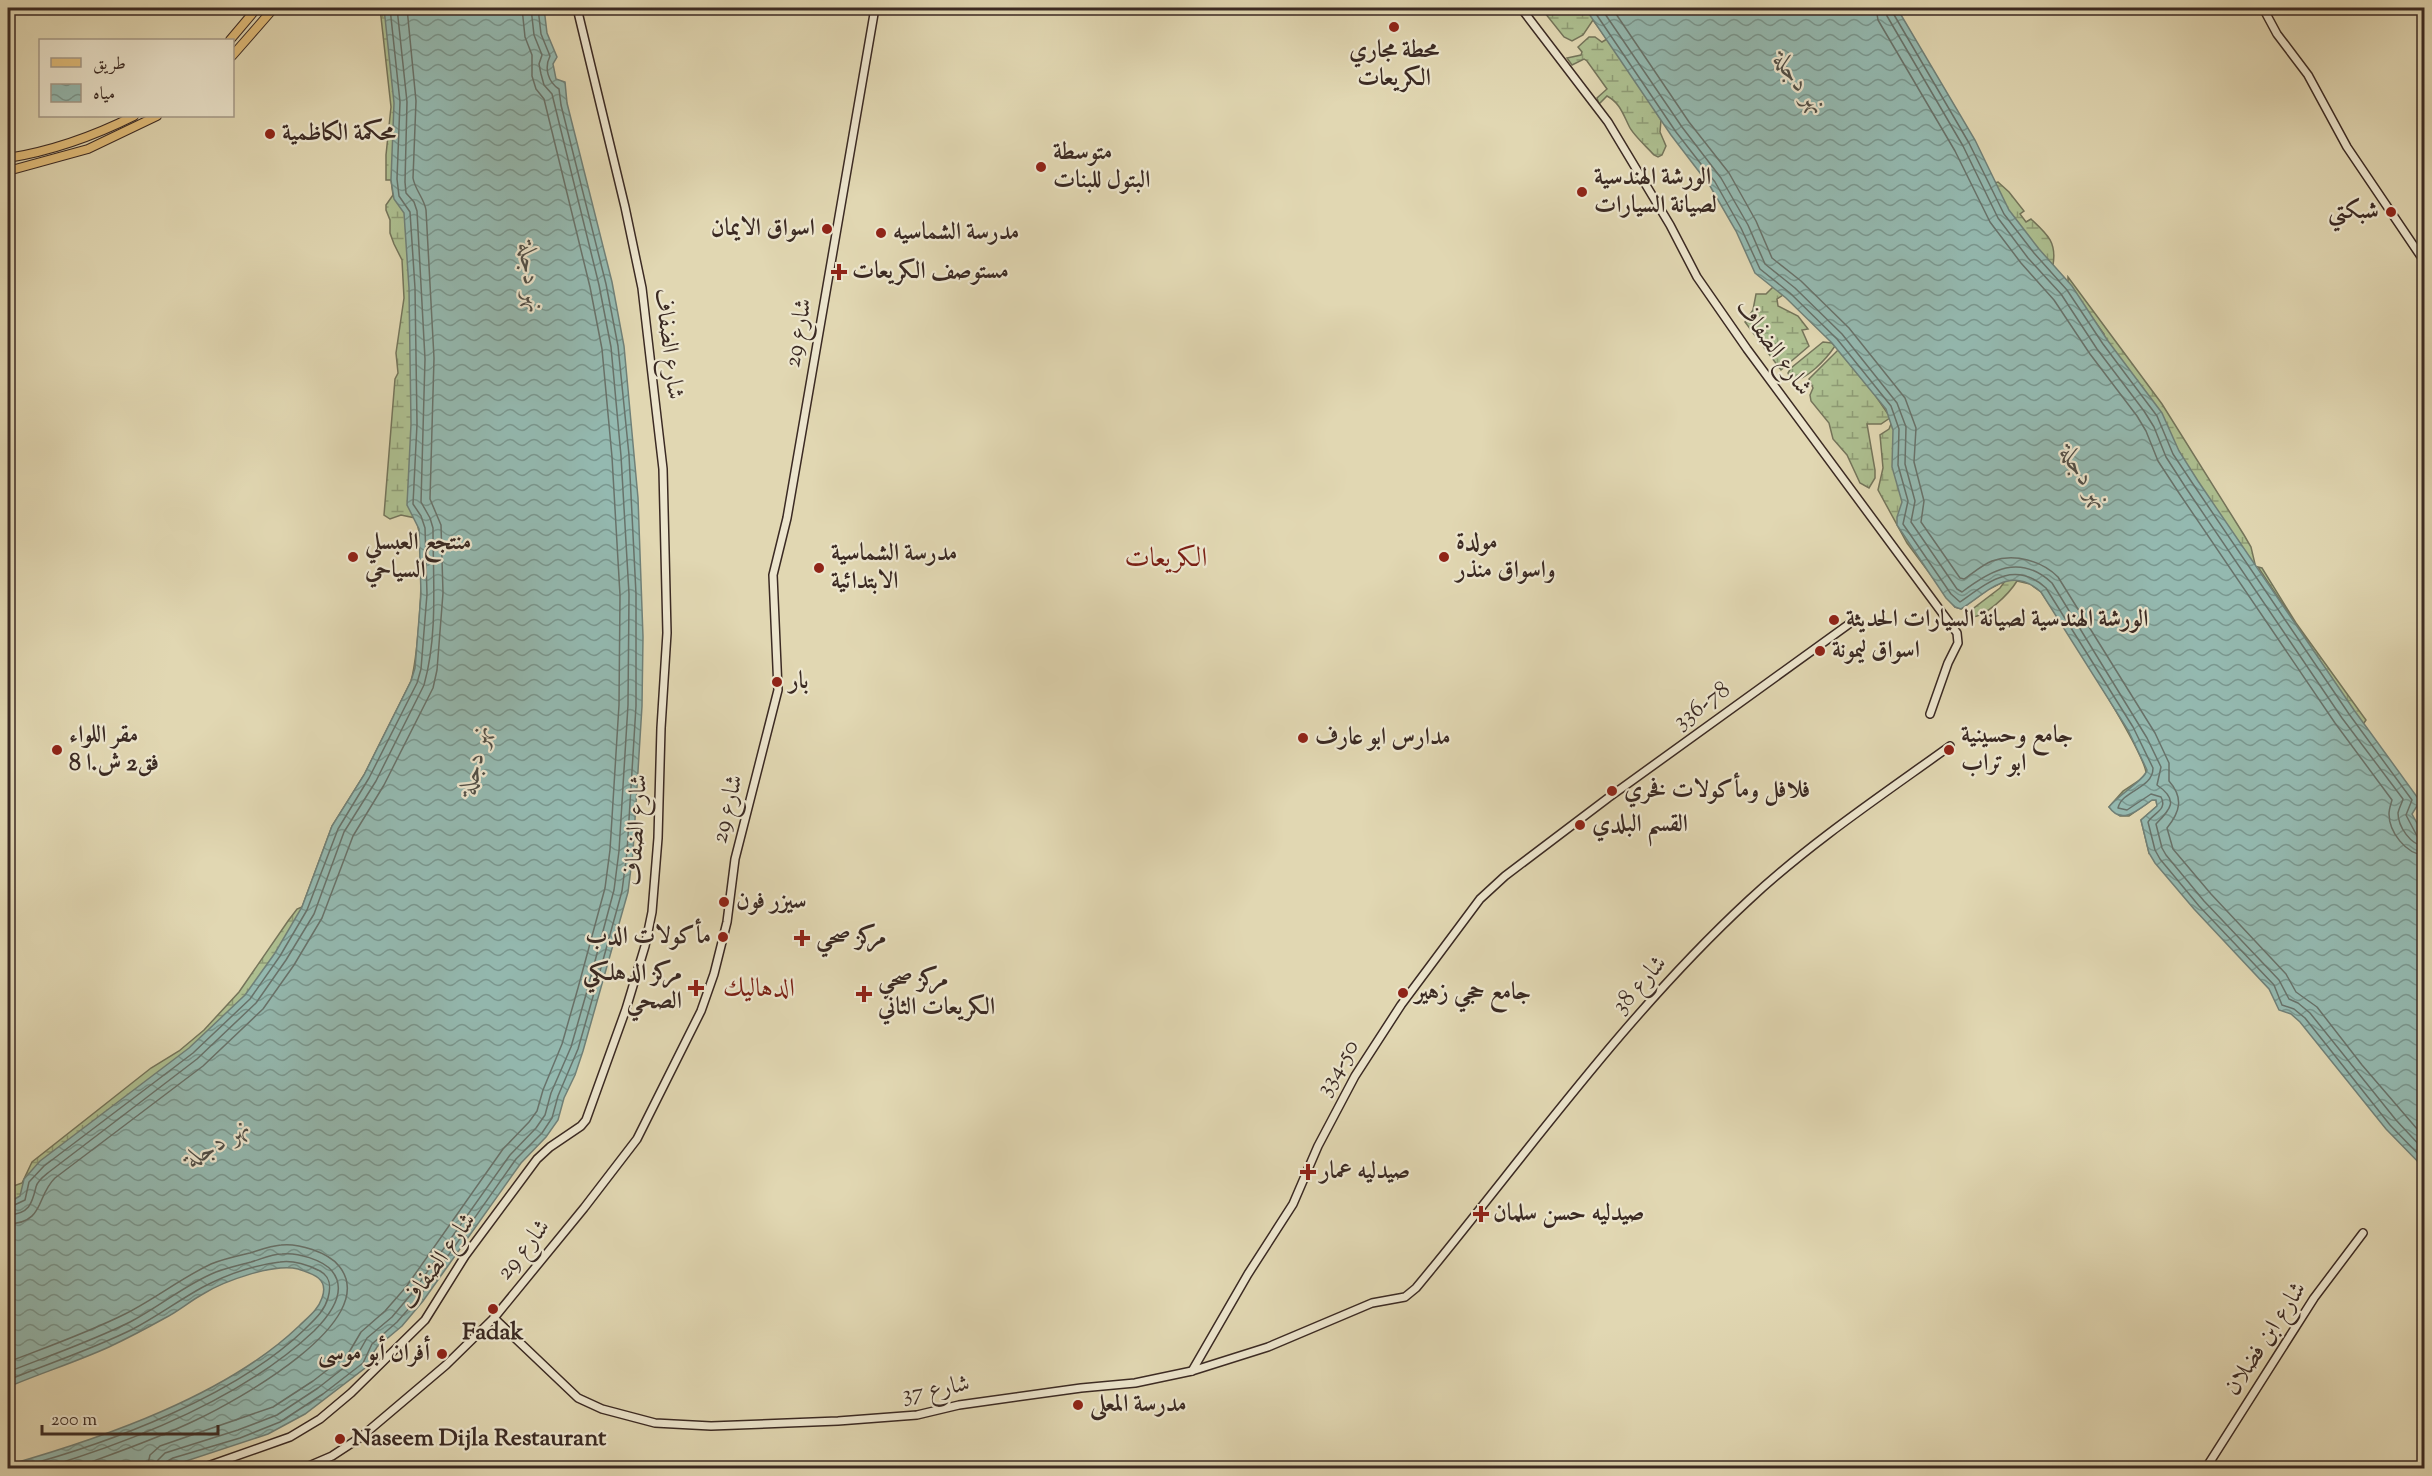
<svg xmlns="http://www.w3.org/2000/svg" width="2432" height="1476" viewBox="0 0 2432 1476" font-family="'Sorts Mill Goudy',Amiri,serif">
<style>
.wetland{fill:url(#wetland-marsh);stroke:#74745a;stroke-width:1.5}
.water{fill:url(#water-waves);stroke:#708078;stroke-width:1.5}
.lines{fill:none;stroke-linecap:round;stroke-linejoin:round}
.shore{stroke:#68726a;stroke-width:1.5}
.secondary-casing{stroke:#3b2a23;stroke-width:10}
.primary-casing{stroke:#3b2a23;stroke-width:10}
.secondary{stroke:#ece5cd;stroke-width:7}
.primary{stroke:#e0bc79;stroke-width:8}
.poi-dot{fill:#8f2418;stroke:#ece5cd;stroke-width:2}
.labels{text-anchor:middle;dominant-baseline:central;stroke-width:4.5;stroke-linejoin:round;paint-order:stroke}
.poi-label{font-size:24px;font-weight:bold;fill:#3b2a23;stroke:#ece5cd;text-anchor:start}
.street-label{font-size:24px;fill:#3b2a23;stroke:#ece5cd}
.water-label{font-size:26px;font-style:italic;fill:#514e46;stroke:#ece5cd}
.neighbourhood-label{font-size:26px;fill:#7a1f14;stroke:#ece5cd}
.quarter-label{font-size:27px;fill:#7a1f14;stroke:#ece5cd}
</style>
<defs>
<pattern id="wetland-marsh" width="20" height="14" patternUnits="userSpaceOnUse" patternTransform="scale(1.5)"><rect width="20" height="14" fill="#adbf90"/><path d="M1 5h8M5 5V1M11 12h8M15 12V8" fill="none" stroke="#8e9b75"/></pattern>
<pattern id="water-waves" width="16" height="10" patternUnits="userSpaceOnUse" patternTransform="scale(1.5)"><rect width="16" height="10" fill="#94b9b0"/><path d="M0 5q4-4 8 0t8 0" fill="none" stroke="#7a978f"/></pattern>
</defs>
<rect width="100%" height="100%" fill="#e1d7b2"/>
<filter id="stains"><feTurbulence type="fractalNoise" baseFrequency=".00333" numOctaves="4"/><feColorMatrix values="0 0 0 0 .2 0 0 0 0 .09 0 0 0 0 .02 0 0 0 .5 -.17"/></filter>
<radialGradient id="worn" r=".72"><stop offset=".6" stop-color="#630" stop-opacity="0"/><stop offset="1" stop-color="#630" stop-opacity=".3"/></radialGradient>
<!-- wetland -->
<g class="wetland">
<path d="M380 8H394L407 201C403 227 407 249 414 274L421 506 422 670 313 916 224 1021 8 1210V1188L22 1183 32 1162 151 1068 179 1051 204 1030 239 992 288 921 297 909 302 907 332 826 364 775 411 681C419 653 427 542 415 518L401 515 390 519 384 515 395 379 398 373 396 353 404 298 402 260 394 244 390 233V220L386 210V205L393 195 391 180H386V155L391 107Z"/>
<path d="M1541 8H1598L1615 42 1661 120 1660 132 1666 146 1662 155 1658 157 1654 155C1647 147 1633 135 1629 126 1623 114 1620 103 1607 96L1599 104 1597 98 1607 89 1587 61 1584 59 1572 65 1567 58 1581 55 1582 52 1578 47 1589 37H1595L1602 42 1607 39 1593 20 1583 35 1572 41 1564 37Z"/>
<path d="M1998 182 2009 192 2024 211 2020 214 2026 222 2031 219C2047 234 2057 242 2053 265L2044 257 2015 223 1994 186V183Z"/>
<path d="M2068 277 2162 404 2244 535 2251 547 2255 564 2253 565 2182 460V456L2104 337V334L2068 285Z"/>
<path d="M1773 287 1783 295 1777 299 1778 306 1798 316 1808 329 1802 330 1809 346 1781 370 1745 322 1753 310 1756 294H1766Z"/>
<path d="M1823 342 1832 343 1835 346C1827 358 1806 382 1791 380L1788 373 1791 368Z"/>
<path d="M1838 350 1875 395 1890 417 1967 497 2148 726 2164 838 2149 853 2141 820 2157 806 2156 800H2152L2129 816H2120L2109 807 2123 791 2146 776C2151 760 2057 615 2041 592L2030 584 2017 581C2009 594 1984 619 1969 617L1970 611 2000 588 2005 581 1989 589 1961 609 1955 607 1907 543 1878 490 1883 468 1880 435 1889 429 1891 424 1890 418 1881 424H1867L1875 470V478L1869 488 1860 483 1847 455 1833 439 1829 423 1811 401 1810 395 1813 388 1809 379Z"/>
<path d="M2258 567 2262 568 2296 623 2363 716 2366 720 2364 723H2361Z"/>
</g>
<!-- water -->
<g class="water">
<path d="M384 8H544L547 33 557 57 553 64 556 79 565 82 567 103 612 282 624 346 638 498 643 637 642 706 633 852 628 892 583 1051 575 1075 564 1098 558 1120 546 1137 521 1163 423 1301 402 1326 377 1347 371 1357 369 1365 305 1414 268 1434 165 1468H8V1465C103 1438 227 1395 299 1326 308 1317 318 1310 322 1298 329 1279 314 1274 298 1269 274 1263 224 1281 203 1294 190 1301 179 1311 165 1318 147 1328 128 1338 109 1347 76 1362 41 1373 8 1387V1203L20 1196 24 1179 40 1161 189 1048 245 995 275 953 302 907 332 826 364 775 411 681 415 668 421 594 419 529 407 505 411 424 409 288 404 213 394 199 391 180 394 103Z"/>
<path d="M1585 8H1897L1975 140 2009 210 2039 249 2072 286 2108 341 2162 413 2179 451 2198 481 2354 710 2420 801 2412 814 2424 836V1168L2386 1129 2300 1022 2291 1014 2279 1010 2269 989 2194 909 2155 863 2149 853 2141 820 2157 806 2156 800H2152C2139 809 2122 826 2109 807 2118 795 2145 780 2147 770L2128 730 2041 592C2010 564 1987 593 1961 609L1955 607 1946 598 1897 525V517L1902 502 1892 467 1893 430 1886 409 1832 343 1786 298 1755 273 1736 231 1710 186 1671 135Z"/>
</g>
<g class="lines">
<!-- shore -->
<g class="shore">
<path d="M1592 8 1676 132 1715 182 1741 228 1760 269 1790 293 1837 339 1891 406 1899 429 1898 465 1908 501 1903 524 1951 594 1960 602C1987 583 2014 559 2046 588L2133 727 2153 768C2153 789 2122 790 2118 808L2127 810 2151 794 2161 797C2168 810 2153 813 2148 822L2155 850 2160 859 2199 906 2274 985 2282 1005 2294 1009 2305 1018 2390 1125 2424 1160"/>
<path d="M1601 8 1682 127 1721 178 1748 225 1765 264 1795 288 1842 334 1897 403 1906 427 1905 464 1915 501 1911 522 1957 589 1962 592C1991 570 2020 553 2052 583L2147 738 2161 767 2157 785C2179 800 2171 809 2156 824L2162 848 2166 855 2204 901 2279 980 2289 999 2298 1003 2310 1013 2396 1120 2424 1150"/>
<path d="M1612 8 1689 122 1729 173 1756 221 1772 258 1801 281 1849 328 1905 398 1916 428 1914 462 1924 501 1921 522 1960 578 1964 579C1973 573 1982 565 1992 561 2015 553 2042 561 2058 577L2155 733 2169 763V781C2184 798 2180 812 2167 828L2173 849 2211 894 2286 974 2296 992 2317 1007 2362 1065 2424 1137"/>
<path d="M1876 8 1878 20 1955 151 1990 222 2021 263 2054 300 2090 354 2137 416 2146 431 2158 461 2179 493 2335 723 2392 800C2391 804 2389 809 2389 814 2389 832 2406 854 2424 855"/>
<path d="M1885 8 1887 16 1963 146 1998 218 2028 258 2061 294 2097 349 2144 411 2154 427 2166 457 2186 488 2342 718 2403 799C2402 803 2399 808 2398 813 2398 827 2411 845 2424 846"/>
<path d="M1892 8 1893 13 1969 143 2004 214 2034 253 2067 290 2103 344 2157 416 2173 454 2193 484 2349 714 2412 800 2406 815 2417 836 2424 839"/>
<path d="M8 1208 25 1200 29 1182 44 1166 193 1053 250 999 280 956 307 910 338 829 369 778 417 683 421 669 427 594 425 528 421 516 413 504 417 424 415 288 410 212 399 196 397 179 400 102 390 8"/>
<path d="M8 1215C29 1214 32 1204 36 1187 37 1181 44 1176 49 1172L197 1059 256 1003 286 960 314 914 344 832 376 781 424 685C438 635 433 580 433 528L430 518 421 502 425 359 417 211 414 202 406 193 405 182 407 102 397 8"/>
<path d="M8 1224C45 1223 36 1196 55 1178L203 1066 263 1009 294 965 322 918 353 836 384 785 433 688 437 670 443 593 441 525 430 499 434 358 426 210C424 198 415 190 413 178L416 101 407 8"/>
<path d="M8 1362C47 1347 87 1333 125 1314 155 1299 181 1278 211 1264 223 1259 237 1256 250 1253 260 1250 270 1246 281 1245 298 1243 328 1252 339 1266 384 1321 234 1402 196 1420 157 1439 115 1453 74 1468"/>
<path d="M8 1372C48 1356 90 1342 130 1322 159 1307 186 1284 216 1272 227 1268 240 1265 251 1262 261 1259 272 1254 282 1254 297 1252 323 1260 332 1271 349 1292 328 1317 314 1331 243 1398 137 1440 44 1468"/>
<path d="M8 1380C50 1363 93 1349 133 1329 158 1316 179 1300 203 1287 226 1275 255 1265 280 1262 293 1260 309 1265 320 1271 331 1277 331 1287 328 1298 324 1312 314 1320 304 1330 234 1397 110 1443 17 1468"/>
<path d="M147 1468 150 1455 160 1446 273 1407 313 1381 348 1354 361 1332 385 1311 406 1287 503 1149 529 1122 537 1111 543 1090 562 1044 578 988 605 888 610 850 619 705 620 595 612 457 602 349 590 287 544 99 536 89 532 76V55L525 37 522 8"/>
<path d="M156 1468 158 1460 165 1453 238 1430 277 1415 318 1388 355 1359 367 1338 392 1317 413 1292 510 1155 536 1128 545 1115 551 1093 571 1047 587 991 614 890 619 851 628 705 629 594 621 456 611 347 599 285 552 94 544 85 541 74 539 64 542 55 534 35 531 8"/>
<path d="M164 1468 166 1462 173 1458 240 1438 280 1422 323 1394 363 1363 372 1344 397 1322 419 1297 516 1159 542 1133 552 1118 558 1096 578 1049 594 993 622 891 627 852 636 706V594L629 455 618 346 606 284 561 105 559 89C548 82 544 68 550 56L541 34 538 8"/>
</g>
<defs>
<g id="secondary">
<path d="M1521 8 1608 122 1670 225 1697 277 1747 349 1957 633 1958 643 1948 663 1930 714"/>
<path d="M2263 8 2277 34 2308 75 2347 147 2424 261"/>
<path d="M494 1318 578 1398 602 1409 655 1423 711 1426 838 1421 917 1415 959 1405 1081 1388 1135 1383 1192 1371 1268 1347 1372 1303 1405 1297 1416 1288 1430 1271C1533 1145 1629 1011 1749 900 1810 843 1882 795 1950 746"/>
<path d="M1192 1371 1248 1274 1293 1204 1318 1146 1355 1076 1401 1005 1480 899 1505 876 1608 798 1856 619"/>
<path d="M202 1468 290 1437 320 1419 351 1393 425 1320 465 1256 537 1159 550 1147 581 1126 586 1120 626 1009 645 946 652 912 658 838 661 728 667 633 663 469 642 288 625 207 577 8"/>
<path d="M304 1468 332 1456 361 1437 446 1365 494 1318 584 1208 637 1139 701 1011 714 974 727 922 735 859 778 690 773 575 787 518 875 8"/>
<path d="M2206 1468 2314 1298 2363 1233"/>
</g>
<g id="primary">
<path d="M230 40 257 8"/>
<path d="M232 56 274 8"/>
<path d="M8 158C52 151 94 136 134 116"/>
<path d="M8 171 88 149 157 116"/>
</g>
</defs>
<!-- secondary casing -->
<use href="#secondary" class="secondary-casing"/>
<!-- primary casing -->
<use href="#primary" class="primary-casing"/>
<!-- secondary -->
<use href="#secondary" class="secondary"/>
<!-- primary -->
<use href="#primary" class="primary"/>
</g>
<!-- markers -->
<g class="poi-dot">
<circle cx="1394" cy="27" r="6"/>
<circle cx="270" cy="134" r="6"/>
<circle cx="1041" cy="167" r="6"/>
<circle cx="1582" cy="192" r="6"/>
<circle cx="2391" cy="212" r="6"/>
<circle cx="827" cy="229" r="6"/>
<circle cx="881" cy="233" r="6"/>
<path d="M836 263h6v6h6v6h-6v6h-6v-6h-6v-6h6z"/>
<circle cx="353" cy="557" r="6"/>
<circle cx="1444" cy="557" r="6"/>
<circle cx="819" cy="568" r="6"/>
<circle cx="1834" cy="620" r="6"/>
<circle cx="1820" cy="651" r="6"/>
<circle cx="777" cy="682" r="6"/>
<circle cx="1303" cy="738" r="6"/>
<circle cx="57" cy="750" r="6"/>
<circle cx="1949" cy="750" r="6"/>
<circle cx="1612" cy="791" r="6"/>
<circle cx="1580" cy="825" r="6"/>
<circle cx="724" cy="902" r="6"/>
<circle cx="723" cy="937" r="6"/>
<path d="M799 929h6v6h6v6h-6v6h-6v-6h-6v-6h6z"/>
<path d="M693 979h6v6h6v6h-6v6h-6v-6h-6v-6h6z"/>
<circle cx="1403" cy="993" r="6"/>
<path d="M861 985h6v6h6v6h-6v6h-6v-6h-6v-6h6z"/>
<path d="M1305 1163h6v6h6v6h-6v6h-6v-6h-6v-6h6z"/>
<path d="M1478 1205h6v6h6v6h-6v6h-6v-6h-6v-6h6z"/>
<circle cx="493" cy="1309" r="6"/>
<circle cx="442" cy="1354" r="6"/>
<circle cx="1078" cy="1405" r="6"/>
<circle cx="340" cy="1439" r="6"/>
</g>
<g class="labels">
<!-- poi labels -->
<g class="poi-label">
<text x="1394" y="51" text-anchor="middle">محطة مجاري<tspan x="1394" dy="28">الكريعات</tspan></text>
<text x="282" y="134">محكمة الكاظمية</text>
<text x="1053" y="153">متوسطة<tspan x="1053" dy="28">البتول للبنات</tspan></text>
<text x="1594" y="178">الورشة الهندسية<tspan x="1594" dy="28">لصيانة السيارات</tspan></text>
<text x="2379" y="212" text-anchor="end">شبكتي</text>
<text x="815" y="229" text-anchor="end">اسواق الايمان</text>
<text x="893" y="233">مدرسة الشماسيه</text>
<text x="852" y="272">مستوصف الكريعات</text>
<text x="365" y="543">منتجع العبسلي<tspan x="365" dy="28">السياحي</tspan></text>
<text x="1456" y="543">مولدة<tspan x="1456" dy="28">واسواق منذر</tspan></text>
<text x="831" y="554">مدرسة الشماسية<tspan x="831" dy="28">الابتدائية</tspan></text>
<text x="1846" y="620">الورشة الهندسية لصيانة السيارات الحديثة</text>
<text x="1832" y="651">اسواق ليمونة</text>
<text x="789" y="682">بار</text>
<text x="69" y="736">مقر اللواء<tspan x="69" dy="28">8 فق2 ش.ا</tspan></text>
<text x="1961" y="736">جامع وحسينية<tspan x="1961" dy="28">ابو تراب</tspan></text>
<text x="1315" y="738">مدارس ابو عارف</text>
<text x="1624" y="791">فلافل ومأكولات فخري</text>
<text x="1592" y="825">القسم البلدي</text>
<text x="736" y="902">سيزر فون</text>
<text x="711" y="937" text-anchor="end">مأكولات الدب</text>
<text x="816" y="938">مركز صحي</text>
<text x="682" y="974" text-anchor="end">مركز الدهلكي<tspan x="682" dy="28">الصحي</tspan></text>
<text x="878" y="980">مركز صحي<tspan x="878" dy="28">الكريعات الثاني</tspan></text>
<text x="1415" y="993">جامع حجي زهير</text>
<text x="1320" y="1172">صيدليه عمار</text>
<text x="1493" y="1214">صيدليه حسن سلمان</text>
<text x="493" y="1333" text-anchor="middle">Fadak</text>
<text x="430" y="1354" text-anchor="end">أفران أبو موسى</text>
<text x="1090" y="1405">مدرسة المعلى</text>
<text x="352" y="1439">Naseem Dijla Restaurant</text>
</g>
<!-- street labels -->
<g class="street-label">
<text transform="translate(799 333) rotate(-80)">شارع 29</text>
<text transform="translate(668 344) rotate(83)">شارع الضفاف</text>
<text transform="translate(1773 348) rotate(54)">شارع الضفاف</text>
<text transform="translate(1702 706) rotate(-36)">336-78</text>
<text transform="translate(728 809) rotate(-76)">شارع 29</text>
<text transform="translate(637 830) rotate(-87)">شارع الضفاف</text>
<text transform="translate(1640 985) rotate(-48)">شارع 38</text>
<text transform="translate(1338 1068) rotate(-59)">334-50</text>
<text transform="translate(524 1250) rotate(-51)">شارع 29</text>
<text transform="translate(439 1262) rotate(-55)">شارع الضفاف</text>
<text transform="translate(2266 1339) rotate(-57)">شارع ابن فضلان</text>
<text transform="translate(936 1390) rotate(-10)">شارع 37</text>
</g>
<!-- water labels -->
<g class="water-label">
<text transform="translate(1799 84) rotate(52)">نهر دجلة</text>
<text transform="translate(530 278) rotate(82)">نهر دجلة</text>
<text transform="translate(2084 478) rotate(56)">نهر دجلة</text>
<text transform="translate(476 760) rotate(-79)">نهر دجلة</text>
<text transform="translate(218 1144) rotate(-32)">نهر دجلة</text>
</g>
<!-- neighbourhood labels -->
<g class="neighbourhood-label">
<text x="759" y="989">الدهاليك</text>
</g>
<!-- quarter labels -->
<g class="quarter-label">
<text x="1166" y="559">الكريعات</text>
</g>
</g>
<!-- margin -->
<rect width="2432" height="1476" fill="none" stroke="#e1d7b2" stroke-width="30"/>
<rect x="9" y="9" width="2414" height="1458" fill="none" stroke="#3b2a23" stroke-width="3"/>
<rect x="15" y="15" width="2402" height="1446" fill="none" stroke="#3b2a23" stroke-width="1.5"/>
<!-- legend -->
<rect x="39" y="39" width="195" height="78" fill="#ece5cd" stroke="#a59a89" stroke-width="1.5"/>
<rect x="51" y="58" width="30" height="9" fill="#e0bc79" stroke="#a59a89" stroke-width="1.5"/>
<text x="93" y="69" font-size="18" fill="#3b2a23">طريق</text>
<rect x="51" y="84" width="30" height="18" fill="url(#water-waves)" stroke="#a59a89" stroke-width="1.5"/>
<text x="93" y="99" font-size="18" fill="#3b2a23">مياه</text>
<!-- scale -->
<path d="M42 1425v9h176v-9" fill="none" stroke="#3b2a23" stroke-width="3"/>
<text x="51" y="1425" font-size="18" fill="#3b2a23" stroke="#ece5cd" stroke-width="4.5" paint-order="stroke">200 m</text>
<rect width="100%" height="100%" filter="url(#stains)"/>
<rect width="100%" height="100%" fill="url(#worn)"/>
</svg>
